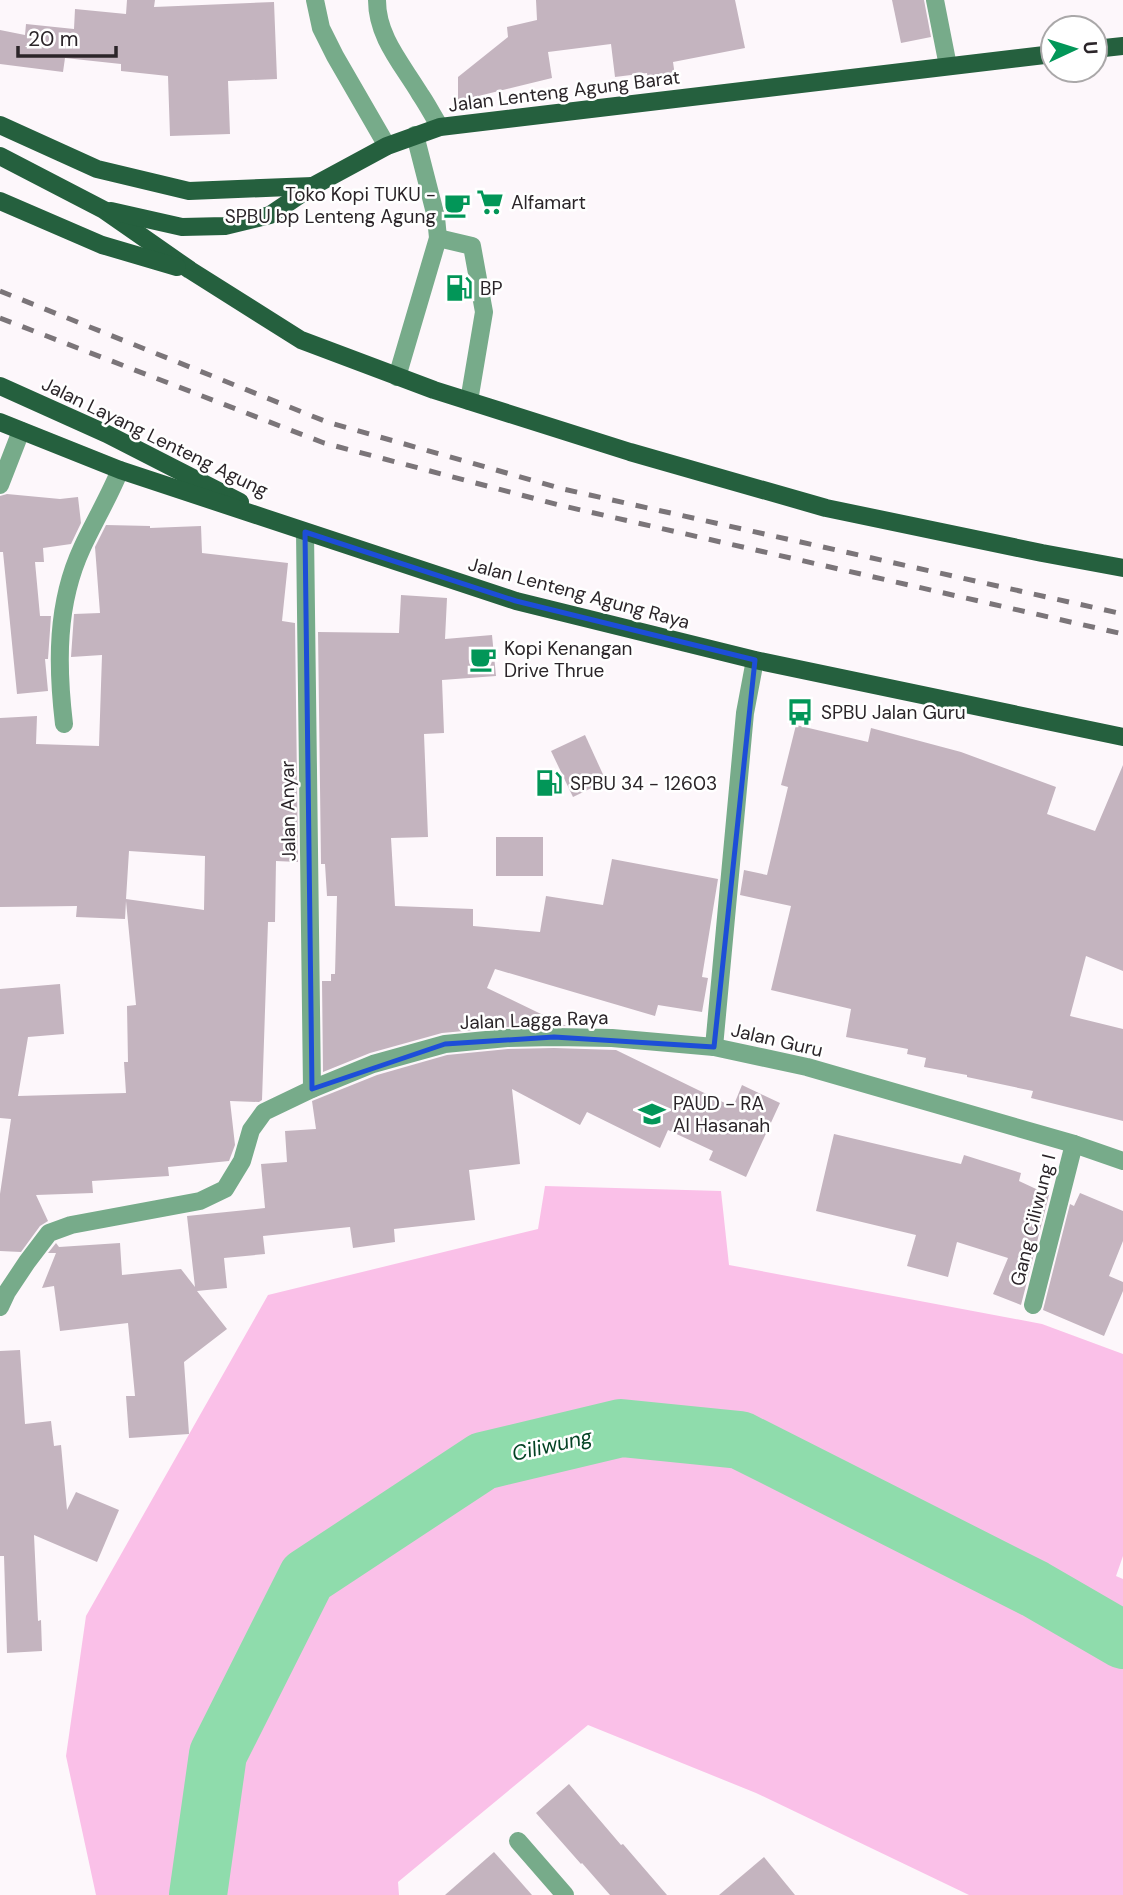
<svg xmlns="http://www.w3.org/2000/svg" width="1123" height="1895" viewBox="0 0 1123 1895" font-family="'DM Sans',sans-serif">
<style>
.green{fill:#fac0e8}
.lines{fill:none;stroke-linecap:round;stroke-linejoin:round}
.river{stroke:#8fdcac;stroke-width:58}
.building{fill:#c4b4bf;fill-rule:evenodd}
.lane{stroke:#77ab8a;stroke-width:18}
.street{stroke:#77ab8a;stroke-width:18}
.primary{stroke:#25603e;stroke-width:18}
.rail{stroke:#7b7579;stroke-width:5;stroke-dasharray:12 12;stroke-linecap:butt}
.marked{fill:none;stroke:#1d4ed8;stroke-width:5;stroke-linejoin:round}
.labels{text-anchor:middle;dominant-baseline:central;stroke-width:5;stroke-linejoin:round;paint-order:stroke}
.street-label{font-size:19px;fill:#2b2529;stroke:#fff}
.poi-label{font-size:19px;fill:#2b2529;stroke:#fff;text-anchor:start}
.water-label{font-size:21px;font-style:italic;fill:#034224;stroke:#fff}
</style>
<rect width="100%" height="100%" fill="#fdf7fb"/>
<!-- green -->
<path class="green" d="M545 1186 721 1191 729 1265 1042 1324 1123 1354V1556L1116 1576 1123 1579V1895H969L756 1793 588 1725 398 1882 399 1895H96L66 1756 86 1616 268 1295 538 1229Z"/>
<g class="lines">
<!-- river -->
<path class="river" d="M198 1895 218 1754 307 1577 483 1461 621 1428 740 1440 1035 1589 1123 1640"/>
</g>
<!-- building -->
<g class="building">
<path d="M127 0H155L154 7 274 2 277 79 228 81 230 134 170 136 168 76 121 71V64L65 58 63 72 0 64V30L25 35 26 24 74 29 75 9 126 14Z"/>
<path d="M536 0H735L745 48 673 62 675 76 648 80 647 73 615 77 611 44 548 52 552 78 458 101V77L508 37 507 27 537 20Z"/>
<path d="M892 0H924L931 37 901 43Z"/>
<path d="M7 494 60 499 78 497 81 523 71 544 43 548 44 562H35L40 616H51L48 659H45L48 691 17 694 3 552H0V496Z"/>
<path d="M106 525 150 526V528L201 526 202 553 288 563 282 621 295 623 298 862 276 861 275 922H268L262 1100 259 1102 230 1101 235 1145 229 1161 168 1167 169 1176 92 1181 93 1193 36 1195 48 1221 40 1226 21 1252 0 1251V1194L11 1119 0 1118V989L60 984 64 1034 28 1037 18 1096 126 1093 124 1062H128L127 1006 136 1005 126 901 125 919 76 917 77 906 0 907V718L37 716 36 744 99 746 102 655 71 657 74 614 100 613 95 547ZM129 851 205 856 204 910 126 899Z"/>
<path d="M401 595 447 598 445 639 492 635 496 676 442 680 444 733 424 734 428 837 391 838 395 906 473 909V926L540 932 546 896 603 905 612 859 718 879 702 977 708 978 702 1012 658 1005 655 1016 495 969 487 988 566 1026 507 1027 442 1033 370 1053 323 1072 322 981H331V974H335L337 896H327L325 864H321L318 632 399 633Z"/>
<path d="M796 725 868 742 871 728 961 752 1056 787 1047 814 1095 831 1123 765V971L1086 956 1070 1016 1123 1029V1121L1031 1098 1033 1091 967 1077V1075L924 1067 926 1058 907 1054 908 1049 846 1037 851 1009 771 990 791 906 740 895 744 870 767 875 788 787 781 785Z"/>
<path d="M585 735 606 781 573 797 551 751Z"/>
<rect x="496" y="837" width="47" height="39"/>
<path d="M554 1048 616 1050 733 1107 742 1085 780 1103 746 1177 709 1160 713 1151 668 1130 660 1148 587 1112 580 1125 512 1089 520 1164 469 1170 475 1220 394 1229 395 1242 353 1248 350 1227 263 1236 265 1254 224 1258 227 1288 197 1291 227 1329 184 1362 189 1434 129 1438 126 1396H135L128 1323 60 1331 54 1286 42 1288 56 1253H48L56 1243 59 1247 120 1243 122 1275 181 1269 195 1287 187 1216 265 1208 261 1164 287 1162 285 1131 316 1129 312 1101 377 1075 447 1055 508 1049Z"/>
<path d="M834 1134 961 1164 964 1155 1021 1173 1019 1181 1049 1195 1021 1305 993 1294 1008 1258 957 1242 948 1277 907 1266 916 1235 816 1211Z"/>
<path d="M1080 1193 1123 1211V1241L1109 1276 1123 1282V1291L1104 1336 1043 1310 1070 1204 1074 1206Z"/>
<path d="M20 1350 25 1424 51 1421 54 1446 61 1445 67 1510 76 1492 119 1510 97 1562 34 1535 38 1621 41 1620 42 1651 7 1653 4 1556H0V1351Z"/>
<path d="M569 1784 621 1845 623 1844 667 1895H610L582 1863 581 1864 536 1813Z"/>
<path d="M494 1852 532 1895H445Z"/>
<path d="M764 1857 795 1895H719Z"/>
</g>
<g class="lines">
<!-- lane -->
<g class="lane">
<path d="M377 0C377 37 402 64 420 94 427 104 433 116 440 127"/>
<path d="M438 238 472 246 484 312 469 401"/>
<path d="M397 377 438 238 436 217 415 135"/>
</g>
<!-- street -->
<g class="street">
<path d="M315 0 321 28 335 56 387 146"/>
<path d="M935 0 948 66"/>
<path d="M0 485 21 431"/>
<path d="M305 532 312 1089"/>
<path d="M64 724C57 665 56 604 82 548 94 522 109 497 120 470"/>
<path d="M714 1047 745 713 755 660"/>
<path d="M1033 1305 1074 1144"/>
<path d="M0 1307 7 1292 27 1262 49 1233 71 1225 200 1201 225 1189 242 1161 251 1130 264 1112 312 1089 373 1064 445 1044 507 1038 554 1037 612 1038 714 1047 807 1067 1074 1144 1123 1161"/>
<path d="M518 1841 565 1895"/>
</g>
<!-- primary -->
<g class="primary">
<path d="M1095 49 1123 46"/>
<path d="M0 125 97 169 189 191 313 186"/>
<path d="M0 156 104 210 190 270 301 340 434 390 630 452 826 508 1042 553 1123 568"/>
<path d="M0 201 102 245 177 267"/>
<path d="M111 211 182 227 225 226 270 215 313 186 387 146 440 127 1053 54"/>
<path d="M0 386 107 434 240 502"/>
<path d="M0 422 120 470 516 601 755 660 1123 737"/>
</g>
<!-- rail -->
<g class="rail">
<path d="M0 291 327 422 563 489 1123 614"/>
<path d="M0 318 324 443 559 505 1123 634"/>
</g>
</g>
<!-- marked area -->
<path class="marked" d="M305 532 516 601 755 660 714 1047 554 1037 445 1044 312 1089Z"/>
<!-- icons -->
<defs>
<symbol id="supermarket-bare" viewBox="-9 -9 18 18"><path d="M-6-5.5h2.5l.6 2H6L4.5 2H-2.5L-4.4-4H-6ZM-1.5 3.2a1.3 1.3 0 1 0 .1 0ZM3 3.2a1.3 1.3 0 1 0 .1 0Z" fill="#029658" stroke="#fff" stroke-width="2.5" paint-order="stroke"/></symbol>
<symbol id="cafe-bare" viewBox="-9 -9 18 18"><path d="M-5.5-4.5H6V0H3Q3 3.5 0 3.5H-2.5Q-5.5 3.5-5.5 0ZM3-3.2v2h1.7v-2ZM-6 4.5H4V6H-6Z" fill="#029658" stroke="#fff" stroke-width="2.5" paint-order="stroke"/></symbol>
<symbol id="fuel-bare" viewBox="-9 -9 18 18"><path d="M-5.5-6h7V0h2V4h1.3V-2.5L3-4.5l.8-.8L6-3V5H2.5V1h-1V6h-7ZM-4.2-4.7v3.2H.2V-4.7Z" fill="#029658" stroke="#fff" stroke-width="2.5" paint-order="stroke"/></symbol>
<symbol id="bus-bare" viewBox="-9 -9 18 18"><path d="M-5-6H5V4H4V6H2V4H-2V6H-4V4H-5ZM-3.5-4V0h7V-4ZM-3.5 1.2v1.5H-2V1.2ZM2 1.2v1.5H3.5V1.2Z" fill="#029658" stroke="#fff" stroke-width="2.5" paint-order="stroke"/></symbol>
<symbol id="school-bare" viewBox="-9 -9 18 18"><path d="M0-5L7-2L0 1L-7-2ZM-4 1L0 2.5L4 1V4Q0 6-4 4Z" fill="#029658" stroke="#fff" stroke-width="2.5" paint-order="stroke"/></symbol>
</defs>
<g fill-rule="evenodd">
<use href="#supermarket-bare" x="471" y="183" width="38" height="38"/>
<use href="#cafe-bare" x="438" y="186" width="38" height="38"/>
<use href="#fuel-bare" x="440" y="269" width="38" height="38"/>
<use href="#cafe-bare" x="464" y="640" width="38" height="38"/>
<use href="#bus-bare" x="781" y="693" width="38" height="38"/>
<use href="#fuel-bare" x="530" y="764" width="38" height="38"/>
<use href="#school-bare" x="633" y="1095" width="38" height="38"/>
</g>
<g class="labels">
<!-- street labels -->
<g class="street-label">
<text transform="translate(564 91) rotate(-7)">Jalan Lenteng Agung Barat</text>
<text transform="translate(155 437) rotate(26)">Jalan Layang Lenteng Agung</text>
<text transform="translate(579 593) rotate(15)">Jalan Lenteng Agung Raya</text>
<text transform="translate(288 811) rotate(-91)">Jalan Anyar</text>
<text transform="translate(534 1020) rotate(-2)">Jalan Lagga Raya</text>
<text transform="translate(777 1040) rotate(13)">Jalan Guru</text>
<text transform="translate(1033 1220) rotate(-76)">Gang Ciliwung I</text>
</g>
<!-- poi labels -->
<g class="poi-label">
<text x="436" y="194" text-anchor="end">Toko Kopi TUKU -<tspan x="436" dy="22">SPBU bp Lenteng Agung</tspan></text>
<text x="511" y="202">Alfamart</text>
<text x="480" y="288">BP</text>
<text x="504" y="648">Kopi Kenangan<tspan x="504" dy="22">Drive Thrue</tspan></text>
<text x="821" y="712">SPBU Jalan Guru</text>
<text x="570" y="783">SPBU 34 - 12603</text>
<text x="673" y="1103">PAUD - RA<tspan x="673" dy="22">Al Hasanah</tspan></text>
</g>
<!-- water labels -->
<g class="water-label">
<text transform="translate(552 1445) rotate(-13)">Ciliwung</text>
</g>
</g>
<!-- north arrow -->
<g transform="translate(1074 49) rotate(86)"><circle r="33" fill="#ffffff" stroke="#aaa8a9" stroke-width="2"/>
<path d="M0-5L12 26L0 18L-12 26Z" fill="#029658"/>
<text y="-10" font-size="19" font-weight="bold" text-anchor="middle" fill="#2b2529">U</text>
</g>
<!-- scale -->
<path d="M18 46v10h98v-10" fill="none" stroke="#2b2529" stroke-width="3.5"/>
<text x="28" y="46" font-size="21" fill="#2b2529" stroke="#ffffff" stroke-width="5" paint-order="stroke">20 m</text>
</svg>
